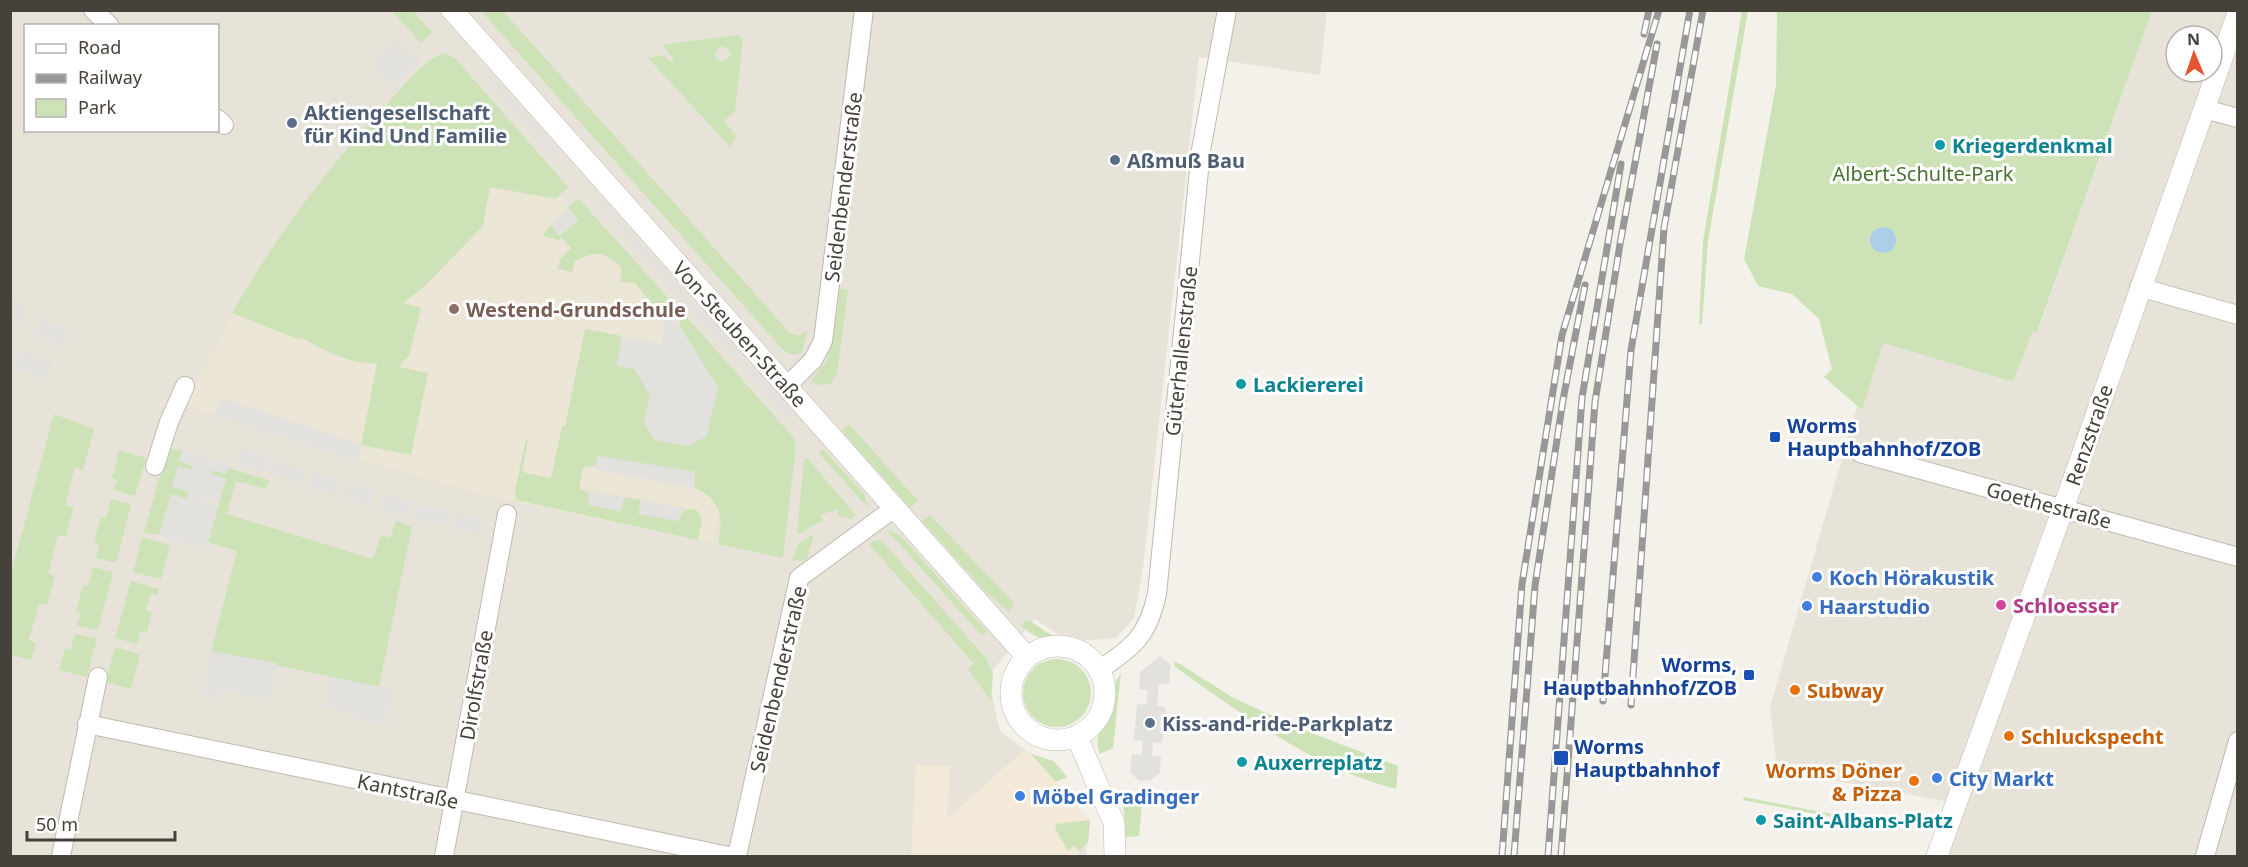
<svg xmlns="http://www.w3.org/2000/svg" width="2248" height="867" viewBox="0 0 2248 867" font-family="'Noto Sans',sans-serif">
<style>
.residential{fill:#e7e3d9;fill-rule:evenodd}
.commercial{fill:#f3e9d8}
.education{fill:#ebe6d6}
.green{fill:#cde3b7;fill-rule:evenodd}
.parking{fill:#e2e1de}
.water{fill:#adcee9}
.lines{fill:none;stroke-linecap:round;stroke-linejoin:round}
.minor-casing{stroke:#beb9ae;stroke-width:20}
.tertiary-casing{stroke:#beb9ae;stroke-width:22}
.minor{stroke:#fff;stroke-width:18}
.tertiary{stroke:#fff;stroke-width:21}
.rail-casing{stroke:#989898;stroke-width:7}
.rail{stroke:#fff;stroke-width:4.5;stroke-dasharray:14;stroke-linecap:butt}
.service-dot{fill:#5c6f8a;stroke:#fff;stroke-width:2}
.culture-dot{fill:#0f9aa8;stroke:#fff;stroke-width:2}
.education-dot{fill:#8d6e63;stroke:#fff;stroke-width:2}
.transit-dot{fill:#1a4fb4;stroke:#fff;stroke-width:2}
.shop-dot{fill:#3f7fe0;stroke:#fff;stroke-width:2}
.hotel-dot{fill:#d1479c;stroke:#fff;stroke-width:2}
.food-dot{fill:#e8710a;stroke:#fff;stroke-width:2}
.labels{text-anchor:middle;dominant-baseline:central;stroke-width:6;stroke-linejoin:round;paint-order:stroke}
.service-label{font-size:20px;font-weight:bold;fill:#4e5e75;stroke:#fff;text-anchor:start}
.culture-label{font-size:20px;font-weight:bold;fill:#0d838f;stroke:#fff;text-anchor:start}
.park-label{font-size:20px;fill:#477332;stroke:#fff}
.street-label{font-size:20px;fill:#474239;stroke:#fff}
.education-label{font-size:20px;font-weight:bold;fill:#785e54;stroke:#fff;text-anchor:start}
.transit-label{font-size:20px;font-weight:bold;fill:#164399;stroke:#fff;text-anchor:start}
.shop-label{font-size:20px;font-weight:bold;fill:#366cbe;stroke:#fff;text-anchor:start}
.hotel-label{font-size:20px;font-weight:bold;fill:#b23c85;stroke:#fff;text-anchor:start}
.food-label{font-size:20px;font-weight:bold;fill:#c56008;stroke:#fff;text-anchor:start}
</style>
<rect width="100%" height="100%" fill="#f3f1ea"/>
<!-- residential -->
<g class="residential">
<path d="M10 11H1327L1320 75 1199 57 1143 568 1134 618 1116 638 1069 642 1035 619 992 671 991 692 1000 731 1031 754 1090 820 1086 856H11ZM26 26H218V130H26Z"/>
<path d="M2152 11H2237V856H1947L1962 804 1777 770 1770 707 1868 369 1883 343 2013 382 2033 331H2038ZM2176 36H2212V72H2176Z"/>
</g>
<!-- commercial -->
<path class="commercial" d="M1024 750 1031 754 1090 820 1056 824 1055 828 1068 851 1074 846 1079 851V856H911L916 765 950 766 947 819Z"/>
<!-- education -->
<path class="education" d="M502 131 744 407 713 543 492 497 358 459 357 462 185 405 232 313 255 323Z"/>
<!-- green -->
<g class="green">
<path d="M392 11H413L432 32 421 43Z"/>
<path d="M481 11H503L790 333 798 336 808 331 802 352 793 355 784 351Z"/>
<path d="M1742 11H1748L1708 241 1702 324H1699L1703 241Z"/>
<path d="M1777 11H2152L2037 332 2033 331 2013 382 1883 343 1862 410 1824 377 1832 369 1819 319 1792 294 1758 286 1744 259 1776 85Z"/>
<path d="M740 35V39H743L735 111 724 121 736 135 731 148 648 58 664 55 671 62 674 59 663 46 667 44ZM722 46 730 51V56L722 62 715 57V52Z"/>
<path d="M443 53 455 58 568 187 556 199 490 187 483 226 424 287 403 303 421 308 409 356 399 367 428 373 411 455 361 445 377 363C352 365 322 350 301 337L300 340 232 313C275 237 329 166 389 102 404 85 422 62 443 53Z"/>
<path d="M578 198 672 302 665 318 652 312 653 305 635 283 620 282 622 269C607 252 595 250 575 261L572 272 558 269 560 259 571 248 561 237 560 240 543 236 550 225 560 236 578 220 568 208Z"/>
<path d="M840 289 848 290 837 374 830 384 819 385 811 381 826 361 833 342Z"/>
<path d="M684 314 793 437 796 446 783 558 718 544C724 515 721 501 694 487L695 472 598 456 596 465 583 468 579 488 589 493V505L620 511 624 497 641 500 639 514 678 521 684 510 696 509 702 519 698 540 516 500 515 490 526 440H528L522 472 551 478 562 426H565L585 329 622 336 617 365 635 369 650 396 644 424 706 436 718 387 679 326Z"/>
<path d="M54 414 94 429 83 470 75 468 65 505 74 507 66 537 58 535 48 573 55 576 47 605 39 603 29 640 36 643 31 660 11 655V573Z"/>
<path d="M849 424 918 501 910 508 842 431Z"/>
<path d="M168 448 182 451 179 461 193 465 187 499 171 495 159 535 144 532Z"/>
<path d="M823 449 864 494 869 509 819 453Z"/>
<path d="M119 450 146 458 135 496 114 490 117 480 112 478Z"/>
<path d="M807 458 856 515 852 519 838 516V509L820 515 823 520 797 535 804 460Z"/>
<path d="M228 468 269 480 266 489 236 481 227 514 373 559 381 535 390 538 396 521 412 526 379 687 211 651 237 551 208 542 226 480 211 475 212 470 226 474Z"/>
<path d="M111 499 131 504 116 563 96 558 99 545 94 543 101 517 106 518Z"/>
<path d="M930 515 1014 603 1009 612 984 590 922 521Z"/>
<path d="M886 529 901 536 987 632 982 636Z"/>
<path d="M814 534 807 558 804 561 792 560 798 544Z"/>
<path d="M142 537 170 545 161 579 133 572Z"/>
<path d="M876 540 882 541 986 658 993 673 991 701 968 669 974 664 869 544Z"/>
<path d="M93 567 113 572 98 630 77 626 81 613 76 611 83 585 88 586Z"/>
<path d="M131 581 159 589 157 595 151 593 146 610 152 612 147 632 140 631 137 644 115 638Z"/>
<path d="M1025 621H1030L1054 637V640C1040 640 1031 635 1021 625Z"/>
<path d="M75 634 97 639 87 677 59 670 65 649 70 650Z"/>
<path d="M115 647 140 654 131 689 106 682Z"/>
<circle cx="1057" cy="693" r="34"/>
<path d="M1175 661 1232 697 1296 727 1398 766 1396 789C1315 769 1241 714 1174 666Z"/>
<path d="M1121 673 1113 748 1100 754C1093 737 1103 725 1108 709 1112 695 1112 685 1121 673Z"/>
<path d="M1031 754 1054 761 1067 777 1056 782Z"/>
<path d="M1143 794 1139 836 1126 837 1123 802 1135 799Z"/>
<path d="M1744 797 1832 814 1831 817 1743 800Z"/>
<path d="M1090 820 1088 842 1079 851 1074 846 1068 851 1055 828 1056 824Z"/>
</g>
<!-- parking -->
<g class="parking">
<path d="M397 40 419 62 394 87 371 65Z"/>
<path d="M484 68 561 154 556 158 480 72Z"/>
<path d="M600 199 792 413 788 417 596 203Z"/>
<path d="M568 208 578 220 560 236 550 225Z"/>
<path d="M11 300 27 310 20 324 11 319Z"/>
<path d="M652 312 679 326 718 387 707 436 688 446 655 440 644 424 650 396 635 369 617 365 622 336 661 344 665 322 651 318Z"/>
<path d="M42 318 69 332 61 346 35 332Z"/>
<path d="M23 351 51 365 43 380 15 366Z"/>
<path d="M221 398 361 445 357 462 215 415Z"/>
<path d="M241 448 270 458 265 472 237 462Z"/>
<path d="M182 451 228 465 226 474 212 470 211 474 226 479 220 500 205 496 203 502 218 506 205 549 159 535 171 494 187 499 189 492 172 486 178 466 192 470 193 466 179 461Z"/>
<path d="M598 456 695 472 693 484 696 488 588 468 596 465Z"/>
<path d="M277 461 305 470 300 483 272 474Z"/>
<path d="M312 472 341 481 336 495 307 486Z"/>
<path d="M348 484 376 492 371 506 344 498Z"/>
<path d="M586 490 624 497 621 511 589 505 590 497Z"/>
<path d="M383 494 412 503 408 517 379 508Z"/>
<path d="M641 500 689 509 681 512 679 521 638 514Z"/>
<path d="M419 505 448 512 444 526 415 519Z"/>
<path d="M455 513 484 521 481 535 451 528Z"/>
<path d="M211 651 277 663 270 700 217 690 215 698 203 696Z"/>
<path d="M1160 656 1171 665 1169 684H1159L1157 706 1166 707 1162 743 1153 742 1152 756H1161L1160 773 1151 780 1139 781 1130 772 1132 754 1141 755 1143 741 1134 740 1137 704 1146 705 1148 691 1139 689 1140 672Z"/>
<path d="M331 677 392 689 386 724 354 718V713L325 707Z"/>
</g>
<!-- water -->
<circle class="water" cx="1883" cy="240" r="13"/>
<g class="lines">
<defs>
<g id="minor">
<path d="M93 10 110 26"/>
<path d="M2204 109 2238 118"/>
<path d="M218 119 224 125"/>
<path d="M2139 287 2238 315"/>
<path d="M787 386 813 360 823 341 864 10"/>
<path d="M1860 453 2238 557"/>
<path d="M155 466 169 422 185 386"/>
<path d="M1099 670C1134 647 1148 635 1157 594L1201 150 1227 10"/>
<path d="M87 724 729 856"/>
<path d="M61 856 98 677"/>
<path d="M444 856 507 514"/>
<path d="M737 856 799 578 893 509"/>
<path d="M2205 856 2238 741"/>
</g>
<g id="tertiary">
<path d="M452 10 1027 657"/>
<circle cx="1058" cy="693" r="47"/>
<path d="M1077 737 1114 823 1115 856"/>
<path d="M1937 856 2063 509 2238 13"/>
</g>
</defs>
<!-- minor casing -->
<use href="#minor" class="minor-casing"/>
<!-- tertiary casing -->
<use href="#tertiary" class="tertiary-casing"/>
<!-- minor -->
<use href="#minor" class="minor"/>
<!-- tertiary -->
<use href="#tertiary" class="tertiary"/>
<defs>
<g id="rail">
<path d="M1644 34 1649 10"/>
<path d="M1603 701 1631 350 1690 10"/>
<path d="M1631 705 1664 228 1703 10"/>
<path d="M1502 856 1522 584 1562 335 1659 10"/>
<path d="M1514 856 1535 586 1563 400 1585 285"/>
<path d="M1548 856 1582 398 1621 164"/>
<path d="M1561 856 1595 402 1620 244 1657 44"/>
</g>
</defs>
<!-- rail casing -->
<use href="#rail" class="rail-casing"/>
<!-- rail -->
<use href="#rail" class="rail"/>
</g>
<!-- markers -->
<g class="service-dot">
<circle cx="292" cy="123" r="6"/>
<circle cx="1115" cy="160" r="6"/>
<circle cx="1150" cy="723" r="6"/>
</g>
<g class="culture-dot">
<circle cx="1940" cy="145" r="6"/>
<circle cx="1241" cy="384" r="6"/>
<circle cx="1242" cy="762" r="6"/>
<circle cx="1761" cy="820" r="6"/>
</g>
<circle class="education-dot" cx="454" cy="309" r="6"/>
<g class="transit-dot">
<rect x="1769" y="431" width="12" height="12" rx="3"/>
<rect x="1743" y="669" width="12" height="12" rx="3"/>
<rect x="1553" y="750" width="16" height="16" rx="3"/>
</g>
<g class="shop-dot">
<circle cx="1817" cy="577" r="6"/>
<circle cx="1807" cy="606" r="6"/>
<circle cx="1937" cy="778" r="6"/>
<circle cx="1020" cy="796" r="6"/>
</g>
<circle class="hotel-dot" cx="2001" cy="605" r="6"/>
<g class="food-dot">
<circle cx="1795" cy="690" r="6"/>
<circle cx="2009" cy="736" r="6"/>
<circle cx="1914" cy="781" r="6"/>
</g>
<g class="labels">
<!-- service labels -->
<g class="service-label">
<text x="304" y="112">Aktiengesellschaft<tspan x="304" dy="23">für Kind Und Familie</tspan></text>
<text x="1127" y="160">Aßmuß Bau</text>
<text x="1162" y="723">Kiss-and-ride-Parkplatz</text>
</g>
<!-- culture labels -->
<g class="culture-label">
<text x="1952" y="145">Kriegerdenkmal</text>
<text x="1253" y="384">Lackiererei</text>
<text x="1254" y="762">Auxerreplatz</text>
<text x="1773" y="820">Saint-Albans-Platz</text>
</g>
<!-- park labels -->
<g class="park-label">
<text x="1923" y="173">Albert-Schulte-Park</text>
</g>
<!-- street labels -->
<g class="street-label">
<text transform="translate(843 187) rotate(-83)">Seidenbenderstraße</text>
<text transform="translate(740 334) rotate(48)">Von-Steuben-Straße</text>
<text transform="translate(1181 351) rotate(-84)">Güterhallenstraße</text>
<text transform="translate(2089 435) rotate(-71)">Renzstraße</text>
<text transform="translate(2049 505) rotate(15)">Goethestraße</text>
<text transform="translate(778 679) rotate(-77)">Seidenbenderstraße</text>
<text transform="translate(476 685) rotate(-80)">Dirolfstraße</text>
<text transform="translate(408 791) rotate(12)">Kantstraße</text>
</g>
<!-- education labels -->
<g class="education-label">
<text x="466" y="309">Westend-Grundschule</text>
</g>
<!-- transit labels -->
<g class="transit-label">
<text x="1787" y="425">Worms<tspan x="1787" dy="23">Hauptbahnhof/ZOB</tspan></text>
<text x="1737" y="664" text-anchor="end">Worms,<tspan x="1737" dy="23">Hauptbahnhof/ZOB</tspan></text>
<text x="1574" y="746">Worms<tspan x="1574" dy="23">Hauptbahnhof</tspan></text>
</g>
<!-- shop labels -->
<g class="shop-label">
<text x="1829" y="577">Koch Hörakustik</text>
<text x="1819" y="606">Haarstudio</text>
<text x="1949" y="778">City Markt</text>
<text x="1032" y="796">Möbel Gradinger</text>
</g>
<!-- hotel labels -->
<g class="hotel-label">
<text x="2013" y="605">Schloesser</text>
</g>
<!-- food labels -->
<g class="food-label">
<text x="1807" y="690">Subway</text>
<text x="2021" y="736">Schluckspecht</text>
<text x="1902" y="770" text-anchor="end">Worms Döner<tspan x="1902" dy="23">&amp; Pizza</tspan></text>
</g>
</g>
<!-- border -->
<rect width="2248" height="867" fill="none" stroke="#474239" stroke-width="24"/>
<!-- legend -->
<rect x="24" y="24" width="195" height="108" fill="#ffffff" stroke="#b5b3b0" stroke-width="1.5"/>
<rect x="36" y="44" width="30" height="9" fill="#ffffff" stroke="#b5b3b0" stroke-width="1.5"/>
<text x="78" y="54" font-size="18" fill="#474239">Road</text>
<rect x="36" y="74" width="30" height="9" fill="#989898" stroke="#b5b3b0" stroke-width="1.5"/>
<text x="78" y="84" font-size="18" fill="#474239">Railway</text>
<rect x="36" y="99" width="30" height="18" fill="#cde3b7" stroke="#b5b3b0" stroke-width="1.5"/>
<text x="78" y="114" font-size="18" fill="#474239">Park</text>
<!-- north arrow -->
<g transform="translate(2194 54) rotate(358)"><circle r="28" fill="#ffffff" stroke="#b5b3b0" stroke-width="1.5"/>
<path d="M0-4.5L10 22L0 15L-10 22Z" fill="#e35531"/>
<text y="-9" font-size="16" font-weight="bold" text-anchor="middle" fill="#474239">N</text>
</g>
<!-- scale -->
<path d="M27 831v9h148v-9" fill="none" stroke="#474239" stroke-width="3"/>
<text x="36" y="831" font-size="18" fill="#474239" stroke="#ffffff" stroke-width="4.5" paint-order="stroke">50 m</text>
</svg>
